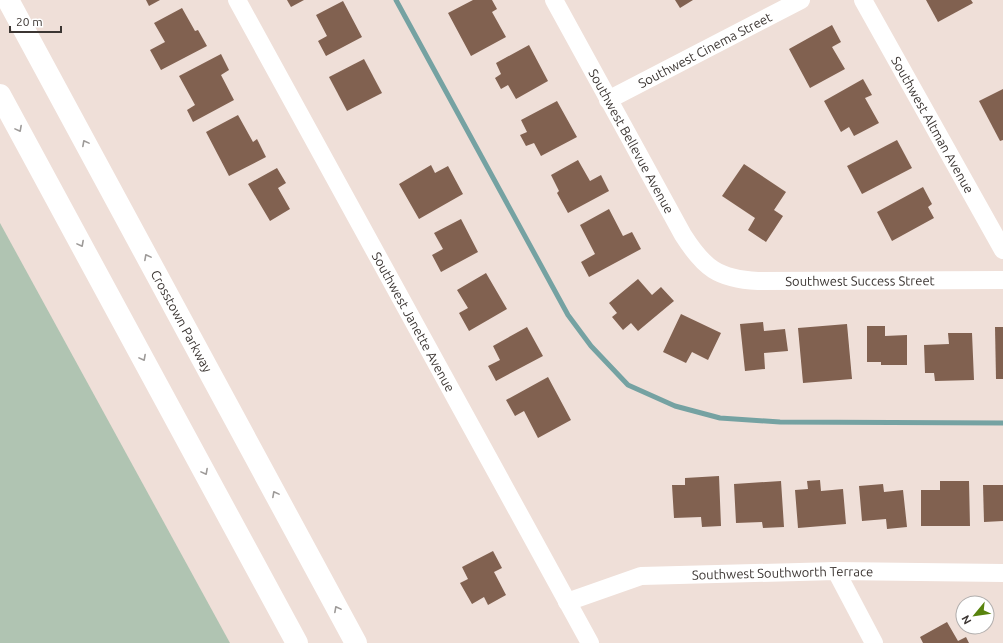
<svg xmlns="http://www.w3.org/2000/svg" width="1003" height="643" viewBox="0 0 1003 643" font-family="Ubuntu,sans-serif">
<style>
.green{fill:#b0c4b2}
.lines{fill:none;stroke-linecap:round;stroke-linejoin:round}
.stream{stroke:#75a2a2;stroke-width:5}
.building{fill:#816150}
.minor{stroke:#fff;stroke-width:18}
.secondary{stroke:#fff;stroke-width:22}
.oneway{stroke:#9d9a98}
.labels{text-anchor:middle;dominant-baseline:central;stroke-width:4;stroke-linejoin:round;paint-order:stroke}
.street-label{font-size:13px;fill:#3b3532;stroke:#fff}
</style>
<rect width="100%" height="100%" fill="#efdfd8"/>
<!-- green -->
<path class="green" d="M0 223 230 643H0Z"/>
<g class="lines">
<!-- stream -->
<path class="stream" d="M396 0 568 315 591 346 628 385 675 406 720 418 780 422 1003 423"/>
</g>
<!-- building -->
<g class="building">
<path d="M146 0H160L149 6Z"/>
<path d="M287 0H304L291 7Z"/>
<path d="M473 0H492L497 9 492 12 506 37 471 56 448 13Z"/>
<path d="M675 0H693L680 8Z"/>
<path d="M926 0H971L973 3 938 22Z"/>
<path d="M343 1 362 37 326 56 318 41 327 36 316 15Z"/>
<path d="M182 8 195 31 198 30 207 46 161 70 150 50 165 42 154 23Z"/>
<path d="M832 25 841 42 832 47 845 69 810 88 789 49Z"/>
<path d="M529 45 548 81 516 99 508 85 501 89 495 78 501 74 496 63Z"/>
<path d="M221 54 229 70 221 75 234 100 193 122 187 110 195 105 179 76Z"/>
<path d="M364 59 382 93 347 111 329 77Z"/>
<path d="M863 79 872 95 865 98 879 123 854 136 849 127 841 132 824 101Z"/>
<path d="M1003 89V140L1000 141 979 101Z"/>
<path d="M557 101 577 137 541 156 534 143 526 146 520 135 527 132 521 120Z"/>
<path d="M238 115 253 142 257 139 266 157 229 176 206 132Z"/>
<path d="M897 140 912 168 862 194 847 166Z"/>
<path d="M578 160 590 181 601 175 609 191 568 213 557 193 559 191 551 175Z"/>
<path d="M744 164 786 192 774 210 783 216 766 242 748 230 755 218 722 196Z"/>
<path d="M431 165 435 173 448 166 463 194 419 219 399 184Z"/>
<path d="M277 168 286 183 278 188 290 209 270 221 248 184Z"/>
<path d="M923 187 932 204 928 207 934 218 892 241 877 212Z"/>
<path d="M609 209 623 236 632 232 641 249 589 277 581 262 595 254 580 225Z"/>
<path d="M461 219 478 252 441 272 432 255 443 249 434 233Z"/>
<path d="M486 273 507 309 469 331 459 313 468 308 457 290Z"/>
<path d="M638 279 652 295 661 287 674 301 638 331 631 323 623 330 612 317 617 313 609 303Z"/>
<path d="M681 314 721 333 708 360 692 352 686 363 663 352Z"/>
<path d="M763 322 764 331 785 329 788 351 764 353 765 369 745 371 740 324Z"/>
<path d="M847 324 852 379 803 383 798 328Z"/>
<path d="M867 326H885V336L907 335V365H881V362H867Z"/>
<path d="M527 327 543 356 496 381 488 366 500 360 493 346Z"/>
<path d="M995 327H1003V379H996Z"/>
<path d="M948 333H972L974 380 935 381 934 373H925L924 345 949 344Z"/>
<path d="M548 377 571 420 538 438 524 411 515 416 506 400Z"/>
<path d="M719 476 721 526 702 527 701 517 674 518 672 485H685V478Z"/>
<path d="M820 480 821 491 843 489 846 524 798 528 795 490 808 489 807 481Z"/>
<path d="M781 481 784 527 763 528 762 522 736 523 734 484Z"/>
<path d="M940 481H969L970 526H921V490H940Z"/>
<path d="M883 484 884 492 903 490 907 527 887 529 886 519 862 521 859 486Z"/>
<path d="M983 485H1003V521L984 522Z"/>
<path d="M493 551 502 568 494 572 506 595 488 605 484 597 472 604 460 583 468 579 462 567Z"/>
<path d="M947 622 958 641 966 637 969 643H923L920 637Z"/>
</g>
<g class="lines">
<!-- minor -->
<g class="minor">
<path id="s1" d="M237 0 590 643"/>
<path id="s2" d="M554 0 683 235C704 268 718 279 758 281L1003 280"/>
<path id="s3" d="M863 0 1003 250"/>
<path id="s4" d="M608 100 801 0"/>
<path d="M836 571 874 643"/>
<path id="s5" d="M567 602 641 576 836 571 1003 573"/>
</g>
<!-- secondary -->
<g class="secondary">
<path id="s6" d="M8 0 356 643"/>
<path d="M0 95 297 643"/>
</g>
</g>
<!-- one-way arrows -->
<defs><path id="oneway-chevron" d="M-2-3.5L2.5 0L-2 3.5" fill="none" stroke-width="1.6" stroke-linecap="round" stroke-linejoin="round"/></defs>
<g class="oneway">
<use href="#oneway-chevron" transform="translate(19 129) rotate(62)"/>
<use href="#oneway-chevron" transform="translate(85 143) rotate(-118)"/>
<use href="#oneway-chevron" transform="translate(81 244) rotate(62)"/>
<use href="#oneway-chevron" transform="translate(147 257) rotate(-118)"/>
<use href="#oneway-chevron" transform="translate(143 358) rotate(62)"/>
<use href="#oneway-chevron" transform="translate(205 472) rotate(62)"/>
<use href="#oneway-chevron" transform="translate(275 494) rotate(-118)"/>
<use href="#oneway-chevron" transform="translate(337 609) rotate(-118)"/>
</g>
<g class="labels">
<!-- street labels -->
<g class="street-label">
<text stroke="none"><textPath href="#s4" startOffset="109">Southwest Cinema Street</textPath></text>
<text stroke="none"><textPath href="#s3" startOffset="143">Southwest Altman Avenue</textPath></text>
<text stroke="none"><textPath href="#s2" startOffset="161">Southwest Bellevue Avenue</textPath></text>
<text stroke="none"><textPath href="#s2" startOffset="463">Southwest Success Street</textPath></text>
<text stroke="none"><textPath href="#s6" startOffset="365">Crosstown Parkway</textPath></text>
<text stroke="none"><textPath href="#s1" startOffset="367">Southwest Janette Avenue</textPath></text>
<text stroke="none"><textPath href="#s5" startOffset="220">Southwest Southworth Terrace</textPath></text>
</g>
</g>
<!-- north arrow -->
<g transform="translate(975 615) rotate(241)"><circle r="19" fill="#ffffff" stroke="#b1aead"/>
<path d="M0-3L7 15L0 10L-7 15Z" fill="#58830d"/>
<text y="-6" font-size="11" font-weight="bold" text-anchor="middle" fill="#3b3532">N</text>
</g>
<!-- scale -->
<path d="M10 26v6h51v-6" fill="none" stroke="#3b3532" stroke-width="2"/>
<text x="16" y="26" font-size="12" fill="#3b3532" stroke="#ffffff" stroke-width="3" paint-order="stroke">20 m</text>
</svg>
